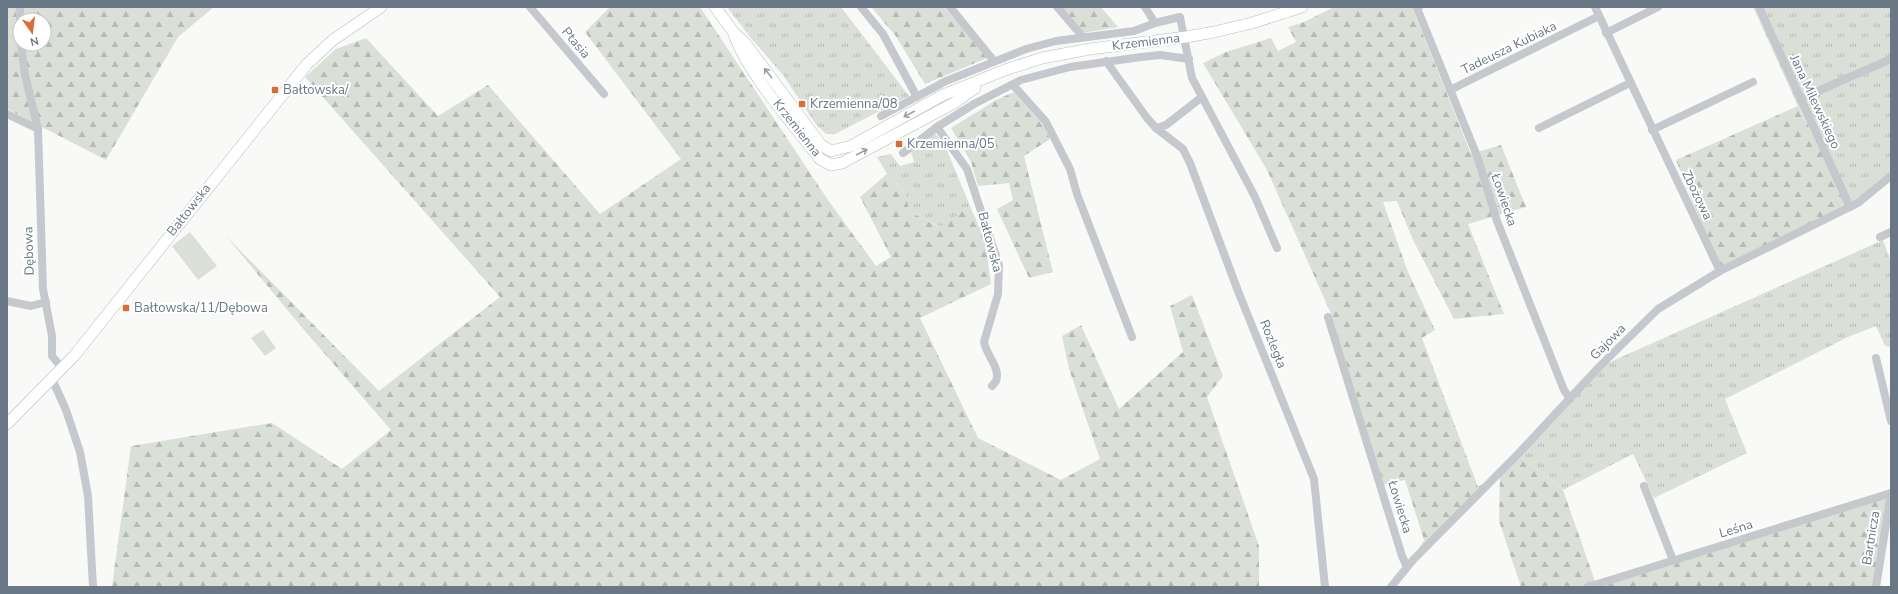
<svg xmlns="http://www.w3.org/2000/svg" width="1898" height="594" viewBox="0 0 1898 594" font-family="'Nunito Sans',sans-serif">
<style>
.grass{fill:url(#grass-tufts)}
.forest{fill:url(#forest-firs);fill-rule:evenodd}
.park{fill:#dae0d8}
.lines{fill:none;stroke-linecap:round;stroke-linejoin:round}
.major-casing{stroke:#b8bcc0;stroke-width:12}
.minor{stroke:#c5c8cc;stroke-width:8}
.major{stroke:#fff;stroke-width:11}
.oneway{stroke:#97a0aa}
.poi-dot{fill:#d76d39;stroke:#fff;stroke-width:1.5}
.labels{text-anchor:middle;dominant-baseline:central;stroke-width:4;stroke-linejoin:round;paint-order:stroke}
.street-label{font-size:13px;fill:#6a7786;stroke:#fff}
.poi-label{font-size:13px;fill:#6a7786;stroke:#fff;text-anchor:start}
</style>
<defs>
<pattern id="grass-tufts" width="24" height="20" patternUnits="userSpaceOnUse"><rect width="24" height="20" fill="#dae0d8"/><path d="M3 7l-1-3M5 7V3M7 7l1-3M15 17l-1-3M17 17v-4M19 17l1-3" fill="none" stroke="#b5bab5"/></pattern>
<pattern id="forest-firs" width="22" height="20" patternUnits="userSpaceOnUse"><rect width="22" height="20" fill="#dae0d8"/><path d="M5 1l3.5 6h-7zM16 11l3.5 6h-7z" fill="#b5bab5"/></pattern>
</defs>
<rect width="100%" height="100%" fill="#f9f9f7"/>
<!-- grass -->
<g class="grass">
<path d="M727 7H841L909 96 835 134H826L815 123 783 75 750 37Z"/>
<path d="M1753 7H1891V176L1850 207 1798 106Z"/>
<path d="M935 133 946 148 970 206 941 227 910 212 904 190 887 174 877 157 891 154 900 166 914 162 911 152Z"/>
<path d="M1883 240 1891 262V347L1885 346 1876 326 1848 337 1725 399 1747 453 1654 498 1633 454 1563 490 1518 454 1599 367Z"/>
</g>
<!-- forest -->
<g class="forest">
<path d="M7 7H214L178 37 106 160 7 109ZM20 20H44V44H20Z"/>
<path d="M610 7H700L828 200 876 266 891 257 860 197 887 174 904 190 910 212 940 227 970 206 985 241 991 284 920 318 978 438 1061 480 1100 459 1069 369 1062 336 1081 325 1119 409 1183 352 1170 306 1192 295 1223 376 1207 397 1259 546V587H112L131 446 272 423 342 469 391 430 304 330 226 236 379 391 500 297 305 77 336 49 366 38 438 116 488 85 600 214 681 159 585 32Z"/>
<path d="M871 7H944L987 55V58L925 84 895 35Z"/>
<path d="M1060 7H1101L1118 27 1083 33Z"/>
<path d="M1334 7H1412L1471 154 1501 145 1526 207 1468 224 1504 314 1454 319 1413 240 1397 201 1383 202 1408 272 1435 330 1422 338 1478 487 1500 472 1518 454 1563 490 1596 584 1891 493 1876 587H1521L1499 521 1500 473 1407 567 1424 540 1405 480 1384 485 1332 316 1267 170 1203 63 1226 52 1271 38 1278 51 1296 42 1288 27 1304 22Z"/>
<path d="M1014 92 1046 129 1050 139 1024 156 1053 272 1029 278 997 209 1013 200 1009 183 978 186 971 162 951 128 996 100Z"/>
<path d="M1798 106 1850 207 1720 271 1676 160Z"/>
</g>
<!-- park -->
<g class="park">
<path d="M190 232 217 266 198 280 172 246Z"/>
<path d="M263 330 276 348 265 356 251 338Z"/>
</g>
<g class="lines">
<defs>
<g id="major">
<path d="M715 7 734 33 745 43 821 145 831 151 851 146 943 95 1005 70 1042 58 1090 49 1186 37 1214 32 1252 23 1302 7"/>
<path d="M734 34C748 74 793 124 820 159L831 165 842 163 954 103 975 88"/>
<path d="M7 424 74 356 307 64 333 40 381 7"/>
</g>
</defs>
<!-- major casing -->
<use href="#major" class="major-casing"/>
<!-- minor -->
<g class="minor">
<path d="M20 7V21"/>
<path d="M530 7 604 94"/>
<path d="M861 7 883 34 917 97"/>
<path d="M950 7 994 61"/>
<path d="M1057 7 1083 37"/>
<path d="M1145 7 1155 23"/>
<path d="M1419 7 1417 8 1477 156 1497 221 1564 390 1570 399"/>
<path d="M1595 7 1720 271"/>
<path d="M1759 7 1850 207"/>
<path d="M1606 33 1658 7"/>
<path d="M21 44 25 75 38 129 43 289 52 336V356L62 368"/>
<path d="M1106 61 1147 118 1156 128 1183 149 1190 163 1238 291 1314 479 1325 587"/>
<path d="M1013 85 1046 122 1070 169 1077 194 1132 337"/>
<path d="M1450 90 1599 16"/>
<path d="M1800 99 1891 59"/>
<path d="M7 114 38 129"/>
<path d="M881 116 946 81 1026 49 1056 41 1134 31 1155 23 1180 17 1192 78 1255 197 1277 248"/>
<path d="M937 127 967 169 999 265 998 294 984 342C986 355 1001 368 996 381L992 386"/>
<path d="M1156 128 1166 125 1202 97"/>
<path d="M1539 128 1630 83"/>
<path d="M1652 130 1753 82"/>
<path d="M903 153 937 127 974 104 1021 80 1070 67 1141 57 1160 55 1189 59"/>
<path d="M1880 237 1891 232"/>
<path d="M7 301 31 306 46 302"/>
<path d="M1328 317 1402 556 1407 567"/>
<path d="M1876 358 1891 421"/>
<path d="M52 379 66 410 80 452 88 496 93 587"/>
<path d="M1644 486 1673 560"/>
<path d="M1391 587 1413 560 1518 454 1599 367 1658 309 1720 271 1858 203 1891 176"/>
<path d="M1588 587 1891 493"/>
<path d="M1876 587 1891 493"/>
</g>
<!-- major -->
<use href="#major" class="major"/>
</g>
<!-- one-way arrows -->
<defs><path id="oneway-shaft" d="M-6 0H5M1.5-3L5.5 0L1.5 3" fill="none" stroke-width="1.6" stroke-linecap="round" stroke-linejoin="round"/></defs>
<g class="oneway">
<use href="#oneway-shaft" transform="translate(768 73) rotate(-128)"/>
<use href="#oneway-shaft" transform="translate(909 114) rotate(152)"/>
<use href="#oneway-shaft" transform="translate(862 152) rotate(-28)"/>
</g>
<!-- markers -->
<g class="poi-dot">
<rect x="271" y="86" width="8" height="8" rx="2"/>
<rect x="798" y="100" width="8" height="8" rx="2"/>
<rect x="895" y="140" width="8" height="8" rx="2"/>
<rect x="122" y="304" width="8" height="8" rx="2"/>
</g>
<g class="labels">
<!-- street labels -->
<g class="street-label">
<text transform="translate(1146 42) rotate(-7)">Krzemienna</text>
<text transform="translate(576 43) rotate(50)">Ptasia</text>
<text transform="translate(1509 48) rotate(-26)">Tadeusza Kubiaka</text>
<text transform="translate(1815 102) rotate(65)">Jana Milewskiego</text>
<text transform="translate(797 128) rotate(52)">Krzemienna</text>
<text transform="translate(1697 195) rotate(64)">Zbożowa</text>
<text transform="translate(1504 200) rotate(71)">Łowiecka</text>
<text transform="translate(189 210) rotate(-52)">Bałtowska</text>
<text transform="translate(990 242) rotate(75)">Bałtowska</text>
<text transform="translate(29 251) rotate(-92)">Dębowa</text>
<text transform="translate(1608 342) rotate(-45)">Gajowa</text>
<text transform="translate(1273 344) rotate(68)">Rozległa</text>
<text transform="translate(1400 507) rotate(73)">Łowiecka</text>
<text transform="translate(1736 529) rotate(-17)">Leśna</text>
<text transform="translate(1871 538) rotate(-81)">Bartnicza</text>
</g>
<!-- poi labels -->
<g class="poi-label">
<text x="283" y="90">Bałtowska/</text>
<text x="810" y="104">Krzemienna/08</text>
<text x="907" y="144">Krzemienna/05</text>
<text x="134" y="308">Bałtowska/11/Dębowa</text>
</g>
</g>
<!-- border -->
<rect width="1898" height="594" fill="none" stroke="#6a7786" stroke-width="16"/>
<!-- north arrow -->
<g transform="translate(32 32) rotate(166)"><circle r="19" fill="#ffffff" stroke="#c3c9cf"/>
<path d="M0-3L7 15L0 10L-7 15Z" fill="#d76d39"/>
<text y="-6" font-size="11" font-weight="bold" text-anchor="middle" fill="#6a7786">N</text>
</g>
</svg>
